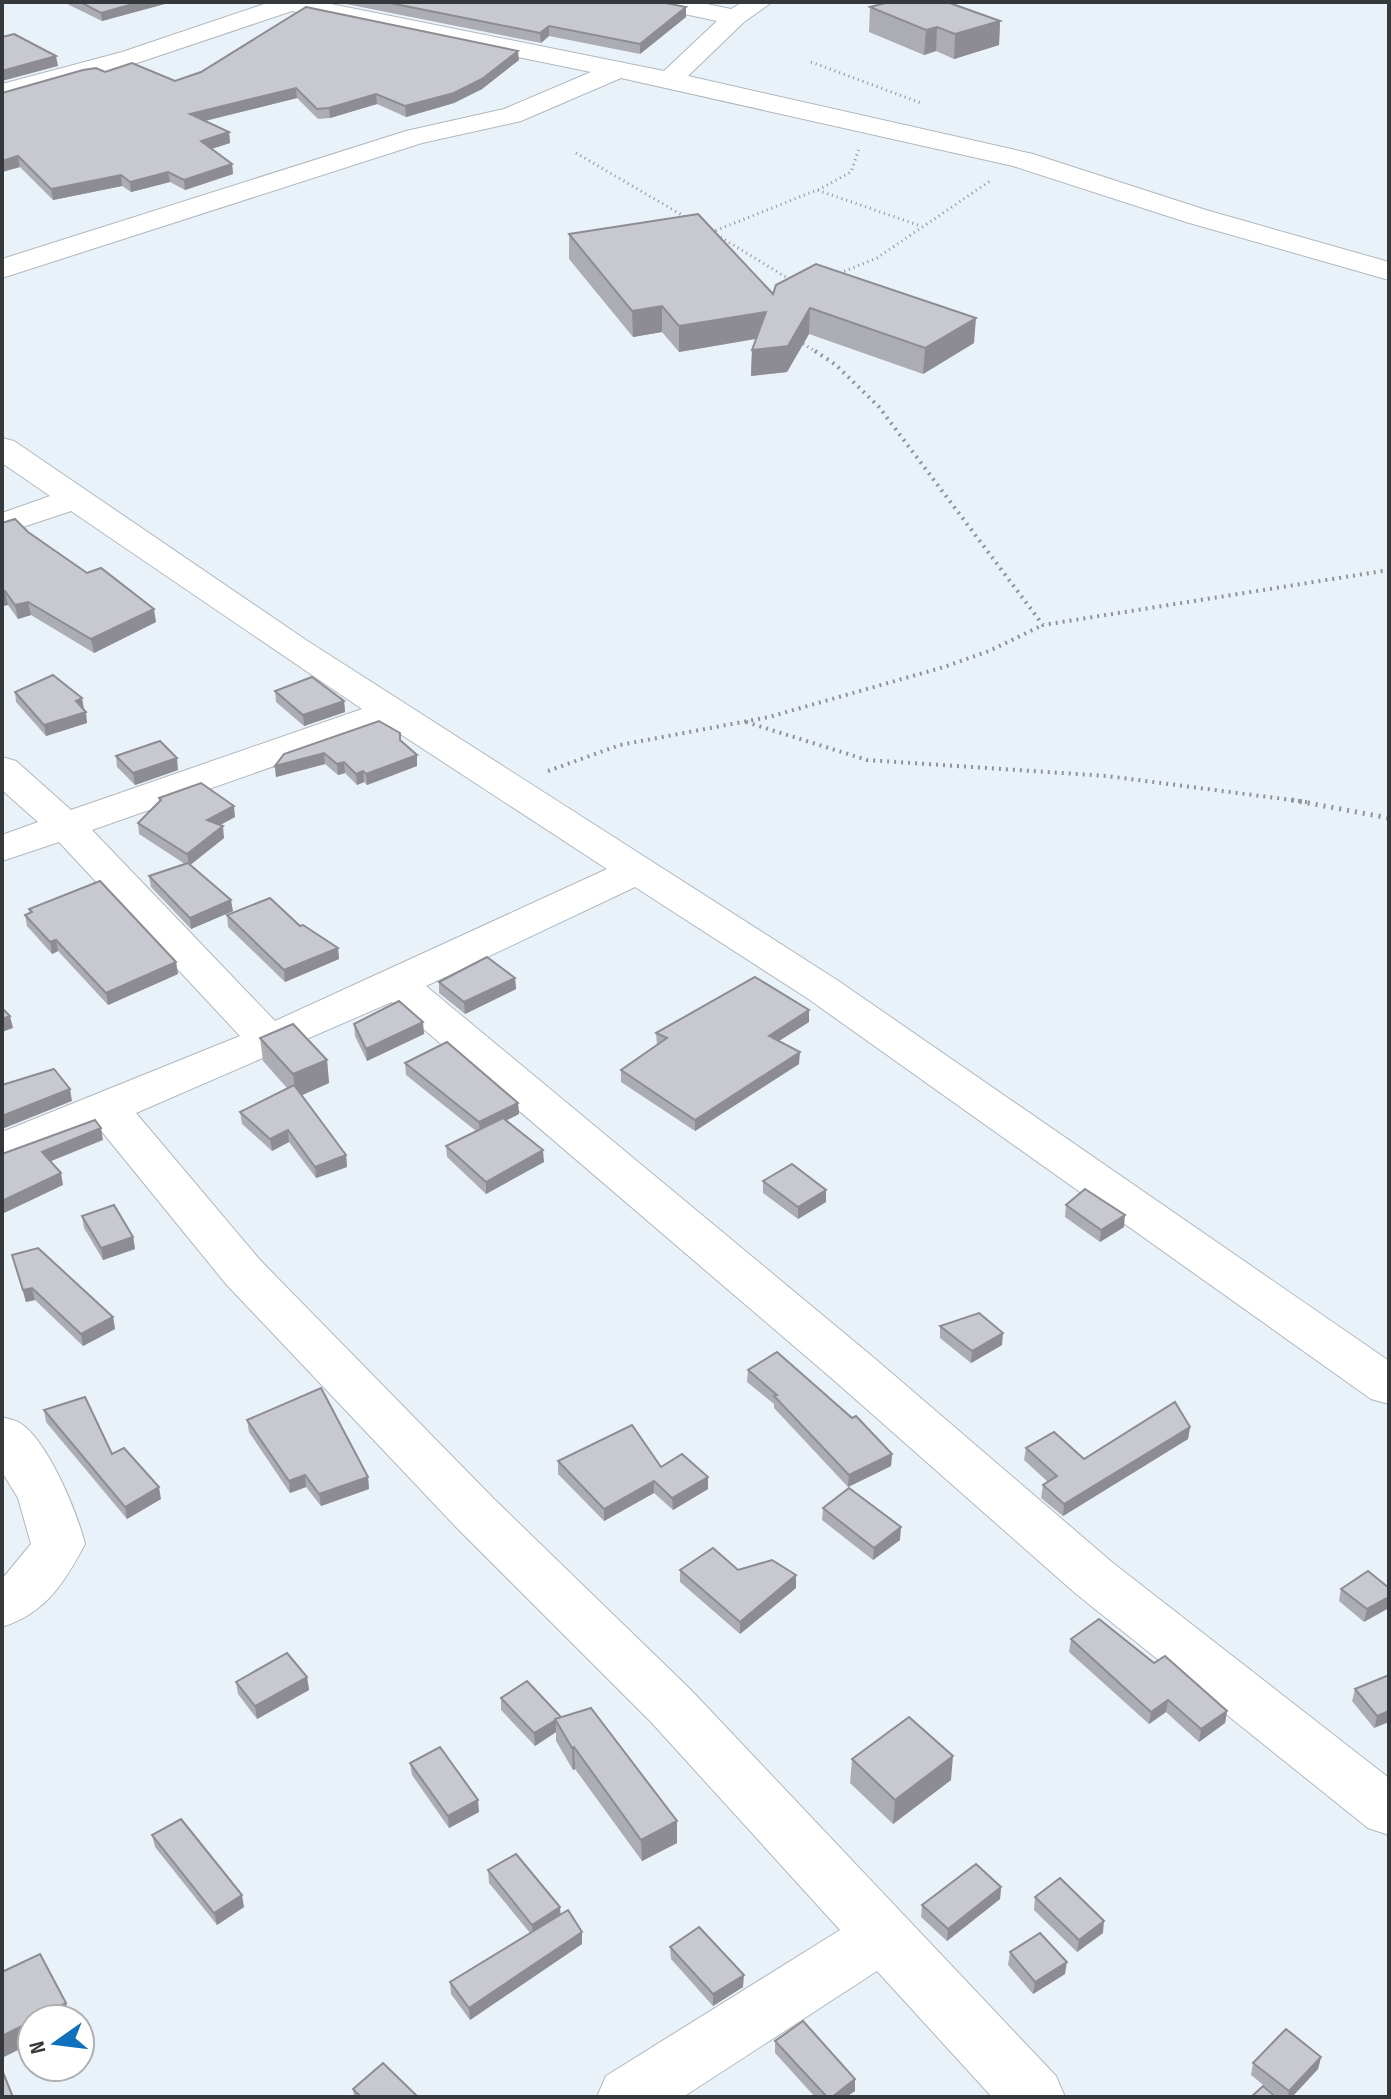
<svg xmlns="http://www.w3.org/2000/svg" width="1391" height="2099" viewBox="0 0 1391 2099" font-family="'Sofia Sans Condensed',sans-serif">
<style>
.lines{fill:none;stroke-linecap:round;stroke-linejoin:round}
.minor-casing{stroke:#b0b8bf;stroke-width:2}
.path-far2{stroke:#8e9398;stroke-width:3;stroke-dasharray:1 4;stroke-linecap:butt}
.path-far1{stroke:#8e9398;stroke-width:4;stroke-dasharray:2 5;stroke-linecap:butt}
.path{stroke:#8e9398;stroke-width:5;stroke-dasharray:2 6;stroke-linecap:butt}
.minor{fill:#fff;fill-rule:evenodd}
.wall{fill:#acacb4}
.shaded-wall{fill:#8c8c92}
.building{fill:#c8c8d1;stroke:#8c8c92;stroke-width:2}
</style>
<rect width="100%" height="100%" fill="#eaf2f9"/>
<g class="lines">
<defs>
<g id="minor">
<path d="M270 2H321L664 71 717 21 652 7 649 2H697L731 9 743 2H772L744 22 688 76 1033 154 1206 210 1389 262V280L1186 222 1013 166 621 78 521 121 422 143 2 278V259L406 131 504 109 591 72 292 11 140 62 2 100V84L122 52Z"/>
<path d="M2 438 14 441 306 640 837 980 1389 1361V1404L1371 1399 807 998 635 887 426 986 873 1357 1113 1563 1389 1778V1835L1368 1828 1075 1593 837 1383 392 1002 136 1113 260 1260 494 1499 691 1690 1056 2076 1065 2097H992L877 1971 683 2097H597L606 2076 840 1930 651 1722 456 1527 226 1284 99 1128 2 1164V1132L240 1036 59 842 2 861V835L38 822 2 790V757L16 761 71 810 362 709 71 511 2 534V513L50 496 2 463ZM388 726 607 869 275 1021 92 830Z"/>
<path d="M2 1417C7 1419 16 1420 20 1423 48 1441 77 1512 85 1544 64 1583 46 1613 2 1627V1579L31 1544 18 1498 2 1472Z"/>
</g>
</defs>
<!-- minor casing -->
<use href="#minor" class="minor-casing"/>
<!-- path-far2 -->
<g class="path-far2">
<path d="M811 62 921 103"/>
<path d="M576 153 687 218"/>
<path d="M818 190 851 172 859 149"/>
<path d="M835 275 877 258 990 181"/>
<path d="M794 282 712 232 817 190 921 226"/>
<path d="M799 341 818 353"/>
</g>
<!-- path-far1 -->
<g class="path-far1">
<path d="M815 351 836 365 879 407 1043 625 1389 570"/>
<path d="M746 722 867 760 1107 776 1307 802"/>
<path d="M548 771 620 745 769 717 944 667 989 651 1043 625"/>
</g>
<!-- path -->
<path class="path" d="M1292 800 1389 818"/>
<!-- minor -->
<use href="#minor" class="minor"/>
</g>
<!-- wall -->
<g class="wall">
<path d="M63 2H172L102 21Z"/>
<path d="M336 2H661L686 17 640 54 549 36 541 43Z"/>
<path d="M870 7 1000 21 999 45 954 59 936 51 924 55 869 32Z"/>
<path d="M519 60 482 89 454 103 406 117 377 104 330 118 318 119 297 98 205 121 229 132 230 143 211 149 232 164 233 174 185 190 170 182 131 192 122 186 53 200 20 167 2 172 105 72 175 81Z"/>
<path d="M569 234 773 294 974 343 923 374 809 334 787 372 751 376 752 350 756 339 679 352 662 332 633 337 569 259Z"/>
<path d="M2 523 28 532 156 622 94 653 31 615 18 619 8 605 2 606Z"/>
<path d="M275 691 344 701 345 712 304 726 276 702Z"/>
<path d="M15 692 84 709 87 723 46 736 16 702Z"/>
<path d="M400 733 401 742 417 766 367 785 364 782 357 785 345 773 338 775 325 764 276 777 275 766Z"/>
<path d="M116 756 178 770 135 785 117 767Z"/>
<path d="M159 798 235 817 220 825 224 838 190 865 233 911 191 929 151 887 149 876 185 864 139 834 138 823 159 801Z"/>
<path d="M29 909 176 962 178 974 108 1005 58 951 52 954 27 926 25 915 30 913Z"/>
<path d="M227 915 300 926 338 948 339 959 285 982 228 927Z"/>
<path d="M515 978 516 989 465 1014 439 993V982Z"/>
<path d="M809 1022 779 1041 799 1064 695 1131 621 1082V1070L657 1045 656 1033Z"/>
<path d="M354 1024 424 1034 367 1061 355 1036Z"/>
<path d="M260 1038 327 1060 329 1083 301 1095 346 1155 347 1167 316 1178 289 1142 272 1151 242 1124 240 1112 287 1088 263 1061Z"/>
<path d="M405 1063 518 1103 519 1114 506 1120 544 1162 486 1194 447 1157 446 1146 476 1131 406 1075Z"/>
<path d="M763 1181 826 1202 798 1219 763 1193Z"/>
<path d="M1066 1205 1124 1227 1100 1242 1065 1217Z"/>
<path d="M82 1216 133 1237 135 1249 103 1260 84 1228Z"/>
<path d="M12 1255 113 1317 115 1329 83 1346 35 1300 26 1302Z"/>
<path d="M940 1326 1002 1345 971 1363 940 1338Z"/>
<path d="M748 1370 852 1418 892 1454 891 1466 848 1487 774 1408V1404L747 1382Z"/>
<path d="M44 1410 112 1454 161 1499 127 1519 46 1422Z"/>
<path d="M247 1420 368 1477 369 1489 321 1506 306 1487 290 1493 249 1432Z"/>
<path d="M1190 1427 1188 1439 1063 1516 1041 1498 1043 1485 1048 1482 1024 1460 1026 1448 1084 1459Z"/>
<path d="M558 1461 661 1467 708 1477V1489L673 1510 654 1493 604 1521 558 1474Z"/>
<path d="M823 1508 900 1540 873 1560 822 1520Z"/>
<path d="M680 1570H738L796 1575V1588L740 1634 680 1582Z"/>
<path d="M1389 1588 1364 1622 1339 1601 1341 1589Z"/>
<path d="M1071 1639 1154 1663 1227 1711 1225 1723 1199 1742 1166 1712 1149 1724 1069 1652Z"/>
<path d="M1389 1675 1374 1728 1352 1701 1355 1689Z"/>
<path d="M307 1677 309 1690 257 1719 238 1694 236 1682Z"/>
<path d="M501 1698 561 1717 677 1821V1843L642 1861 575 1769 573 1770 556 1741V1732L535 1746 501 1710Z"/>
<path d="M852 1759 951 1780 893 1824 850 1783Z"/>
<path d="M410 1763 479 1812 449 1828 412 1775Z"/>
<path d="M152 1835 244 1907 217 1925 155 1847Z"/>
<path d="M488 1870 561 1914 582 1932V1944L470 2020 451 1994 450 1982 530 1933 489 1883Z"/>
<path d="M1001 1887 1000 1899 947 1941 921 1917 922 1905Z"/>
<path d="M1035 1897 1103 1933 1077 1952 1034 1910Z"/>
<path d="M670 1947 743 1987 713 2006 671 1959Z"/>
<path d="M1010 1952 1065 1974 1033 1994 1008 1965Z"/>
<path d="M775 2041 855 2091 846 2097H815L775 2053Z"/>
<path d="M1321 2057 1318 2069 1292 2097H1278L1251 2075 1253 2063Z"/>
<path d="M353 2089 418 2097H354Z"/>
</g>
<!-- shaded-wall -->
<g class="shaded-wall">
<path d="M140 2H172L102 21 101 13Z"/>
<path d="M686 7V17L640 54V44Z"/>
<path d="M1000 21 999 45 954 59 955 34Z"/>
<path d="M549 26V36L541 43 540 33Z"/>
<path d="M937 27 936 51 924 55 926 30Z"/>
<path d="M518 51 519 60 482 89 454 103 406 117 405 106Z"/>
<path d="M56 56 58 66 2 81V71Z"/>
<path d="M296 88 297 98 192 124 190 114Z"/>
<path d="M376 94 377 104 330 118 329 108Z"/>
<path d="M229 132 230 143 202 152 201 141Z"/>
<path d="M18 156 20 167 2 172V161Z"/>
<path d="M232 164 233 174 185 190 184 180Z"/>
<path d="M168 172 170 182 131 192 130 182Z"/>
<path d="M121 175 122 186 53 200 51 189Z"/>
<path d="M662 306V332L633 337 632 311Z"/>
<path d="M810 308 809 334 787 372 751 376 752 350Z"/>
<path d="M766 312V337L679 352V326Z"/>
<path d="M976 318 974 343 923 374 925 348Z"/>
<path d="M5 591 8 605 2 606V592Z"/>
<path d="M28 602 31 615 18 619 15 605Z"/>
<path d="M154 609 156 622 94 653 91 639Z"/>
<path d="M82 698 84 709 76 701Z"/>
<path d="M344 701 345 712 304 726 303 715Z"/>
<path d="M86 712 87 723 46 736 44 725Z"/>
<path d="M324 753 325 764 276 777 275 766Z"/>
<path d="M417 755V766L367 785 366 774Z"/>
<path d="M177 758 178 770 135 785 133 773Z"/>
<path d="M344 762 345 773 338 775 337 764Z"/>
<path d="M363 771 364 782 357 785 356 774Z"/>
<path d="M234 806 235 817 209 831 207 820Z"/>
<path d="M223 826 224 838 189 866 187 854Z"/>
<path d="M231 900 233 911 191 929 190 918Z"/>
<path d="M56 940 58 951 52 954 50 942Z"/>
<path d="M338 948 339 959 285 982 284 970Z"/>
<path d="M176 962 178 974 108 1005 106 993Z"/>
<path d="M515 978 516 989 465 1014 464 1002Z"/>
<path d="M809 1010V1022L769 1047V1036Z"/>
<path d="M10 1016 13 1028 2 1032V1019Z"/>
<path d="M423 1022 424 1034 367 1061 366 1049Z"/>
<path d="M800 1052 799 1064 695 1131V1120Z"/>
<path d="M327 1060 329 1083 296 1098 293 1074Z"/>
<path d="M70 1089 72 1101 2 1129V1116Z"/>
<path d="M518 1103 519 1114 480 1134 479 1122Z"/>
<path d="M101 1128 103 1140 44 1164 42 1152Z"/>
<path d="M288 1130 289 1142 272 1151 270 1139Z"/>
<path d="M543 1150 544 1162 486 1194V1182Z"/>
<path d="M346 1155 347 1167 316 1178 315 1167Z"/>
<path d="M61 1173 63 1185 2 1214V1201Z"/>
<path d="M826 1190V1202L798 1219V1207Z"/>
<path d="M1125 1215 1124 1227 1100 1242 1101 1230Z"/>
<path d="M133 1237 135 1249 103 1260 101 1248Z"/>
<path d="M32 1288 35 1300 26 1302 23 1290Z"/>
<path d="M113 1317 115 1329 83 1346 81 1334Z"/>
<path d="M1003 1333 1002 1345 971 1363 972 1351Z"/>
<path d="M1190 1427 1188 1439 1063 1516 1064 1504Z"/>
<path d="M892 1454 891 1466 848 1487 849 1475Z"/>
<path d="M305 1475 306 1487 290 1493 289 1481Z"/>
<path d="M368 1477 369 1489 321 1506 319 1494Z"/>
<path d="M708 1477V1489L673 1510 672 1498Z"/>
<path d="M654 1481V1493L604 1521V1509Z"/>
<path d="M159 1487 161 1499 127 1519 125 1507Z"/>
<path d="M901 1527 900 1540 873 1560 874 1548Z"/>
<path d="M796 1575V1588L740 1634V1622Z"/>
<path d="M1389 1597V1608L1364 1622 1367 1609Z"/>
<path d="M307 1677 309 1690 257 1719 255 1706Z"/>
<path d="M1168 1700 1166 1712 1149 1724 1151 1712Z"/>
<path d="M1227 1711 1225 1723 1199 1742 1201 1729Z"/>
<path d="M1389 1711V1722L1374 1728 1377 1716Z"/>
<path d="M556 1720V1732L535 1746 534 1733Z"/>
<path d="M574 1747 575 1769 573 1770 572 1748Z"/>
<path d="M953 1756 951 1780 893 1824 895 1800Z"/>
<path d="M478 1800 479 1812 449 1828 448 1816Z"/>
<path d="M677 1821V1843L642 1861 641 1840Z"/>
<path d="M1001 1887 1000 1899 947 1941 948 1929Z"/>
<path d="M242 1895 244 1907 217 1925 214 1913Z"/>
<path d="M560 1907 561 1919 533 1937 532 1925Z"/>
<path d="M1104 1921 1103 1933 1077 1952 1079 1940Z"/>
<path d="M582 1932V1944L470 2020 469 2008Z"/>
<path d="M1067 1962 1065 1974 1033 1994 1035 1982Z"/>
<path d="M744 1975 743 1987 713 2006V1994Z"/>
<path d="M66 2003 70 2019H35Z"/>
<path d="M32 2021V2043L2 2058V2036Z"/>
<path d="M1321 2057 1318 2069 1292 2097H1288L1289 2091Z"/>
<path d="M855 2079V2091L846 2097H832Z"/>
</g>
<!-- building -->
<g class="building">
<path d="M80 2H140L101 13Z"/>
<path d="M385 2H661L686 7 640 44 549 26 540 33Z"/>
<path d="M889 2H947L1000 21 955 34 937 27 926 30 870 7Z"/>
<path d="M306 7 518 51 482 79 454 93 405 106 376 94 329 108 317 109 296 88 190 114 229 132 201 141 232 164 184 180 168 172 130 182 121 175 51 189 18 156 2 161V93L83 70 96 68 105 72 132 63 175 81 201 72Z"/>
<path d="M14 34 56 56 2 71V37Z"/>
<path d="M698 214 773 294 776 285 816 264 976 318 925 348 810 308 788 346 752 350 766 312 679 326 662 306 632 311 569 234Z"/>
<path d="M15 519 28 532 87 573 101 568 154 609 91 639 28 602 15 605 5 591 2 592V523Z"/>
<path d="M53 675 82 698 76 701 86 712 44 725 15 692Z"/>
<path d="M312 677 344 701 303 715 275 691Z"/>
<path d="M379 721 400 733V740L417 755 366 774 363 771 356 774 344 762 337 764 324 753 275 766 284 754Z"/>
<path d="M160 741 177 758 133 773 116 756Z"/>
<path d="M201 783 234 806 207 820 223 826 187 854 138 823 161 800 159 798Z"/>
<path d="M188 863 231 900 190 918 149 876Z"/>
<path d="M100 881 176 962 106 993 56 940 50 942 25 915 32 912 29 909Z"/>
<path d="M270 898 300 926 303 925 338 948 284 970 227 915Z"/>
<path d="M487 957 515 978 464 1002 439 982Z"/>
<path d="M755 977 809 1010 769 1036 800 1052 695 1120 621 1070 667 1038 656 1033Z"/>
<path d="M399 1001 423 1022 366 1049 354 1024Z"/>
<path d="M2 1008 10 1016 2 1019Z"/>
<path d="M293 1024 327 1060 293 1074 260 1038Z"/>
<path d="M447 1042 518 1103 479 1122 405 1063Z"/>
<path d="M54 1069 70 1089 2 1116V1085Z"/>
<path d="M294 1085 346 1155 315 1167 288 1130 270 1139 240 1112Z"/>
<path d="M503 1118 543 1150 486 1182 446 1146Z"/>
<path d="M95 1120 101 1128 42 1152 61 1173 2 1201V1154Z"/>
<path d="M792 1164 826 1190 798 1207 763 1181Z"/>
<path d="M1085 1189 1125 1215 1101 1230 1066 1205Z"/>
<path d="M114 1205 133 1237 101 1248 82 1216Z"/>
<path d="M38 1248 113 1317 81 1334 32 1288 23 1290 12 1255Z"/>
<path d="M979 1313 1003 1333 972 1351 940 1326Z"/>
<path d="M777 1352 852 1418 856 1416 892 1454 849 1475 774 1396 777 1395 748 1370Z"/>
<path d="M321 1388 368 1477 319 1494 305 1475 289 1481 247 1420Z"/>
<path d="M85 1397 112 1454 124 1448 159 1487 125 1507 44 1410Z"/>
<path d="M1175 1402 1190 1427 1064 1504 1043 1485 1057 1476 1026 1448 1054 1432 1084 1459Z"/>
<path d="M632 1425 661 1467 682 1454 708 1477 672 1498 654 1481 604 1509 558 1461Z"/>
<path d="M849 1488 901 1527 874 1548 823 1508Z"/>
<path d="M713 1548 738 1570 772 1560 796 1575 740 1622 680 1570Z"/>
<path d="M1368 1571 1389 1588V1597L1367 1609 1341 1589Z"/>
<path d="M1099 1619 1154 1663 1165 1656 1227 1711 1201 1729 1168 1700 1151 1712 1071 1639Z"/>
<path d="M287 1653 307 1677 255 1706 236 1682Z"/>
<path d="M1389 1675V1711L1377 1716 1355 1689Z"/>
<path d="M527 1681 561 1717 534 1733 501 1698Z"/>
<path d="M591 1708 677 1821 641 1840 574 1747 572 1748 555 1719Z"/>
<path d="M909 1717 953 1756 895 1800 852 1759Z"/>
<path d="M440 1747 478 1800 448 1816 410 1763Z"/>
<path d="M181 1819 242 1895 214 1913 152 1835Z"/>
<path d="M516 1854 560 1907 532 1925 488 1870Z"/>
<path d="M976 1864 1001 1887 948 1929 922 1905Z"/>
<path d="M1060 1878 1104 1921 1079 1940 1035 1897Z"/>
<path d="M568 1910 582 1932 469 2008 450 1982Z"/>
<path d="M699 1927 744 1975 713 1994 670 1947Z"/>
<path d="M1040 1933 1067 1962 1035 1982 1010 1952Z"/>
<path d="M40 1954 66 2003 35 2019H32V2021L2 2036V1972Z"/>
<path d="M803 2021 855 2079 832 2097H827L775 2041Z"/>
<path d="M1286 2029 1321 2057 1289 2091 1253 2063Z"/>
<path d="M383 2063 418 2097H361L353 2089Z"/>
<path d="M2 2070 13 2097H2Z"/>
<path d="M1263 2086 1276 2097H1251Z"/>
</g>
<!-- border -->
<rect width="1391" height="2099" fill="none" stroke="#36393c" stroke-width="8"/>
<!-- north arrow -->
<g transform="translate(56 2043) rotate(256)"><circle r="38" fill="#ffffff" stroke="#afb0b1" stroke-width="2"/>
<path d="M0-6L14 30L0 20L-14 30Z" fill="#0e71bd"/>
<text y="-12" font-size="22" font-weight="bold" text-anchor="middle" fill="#36393c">N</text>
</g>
</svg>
